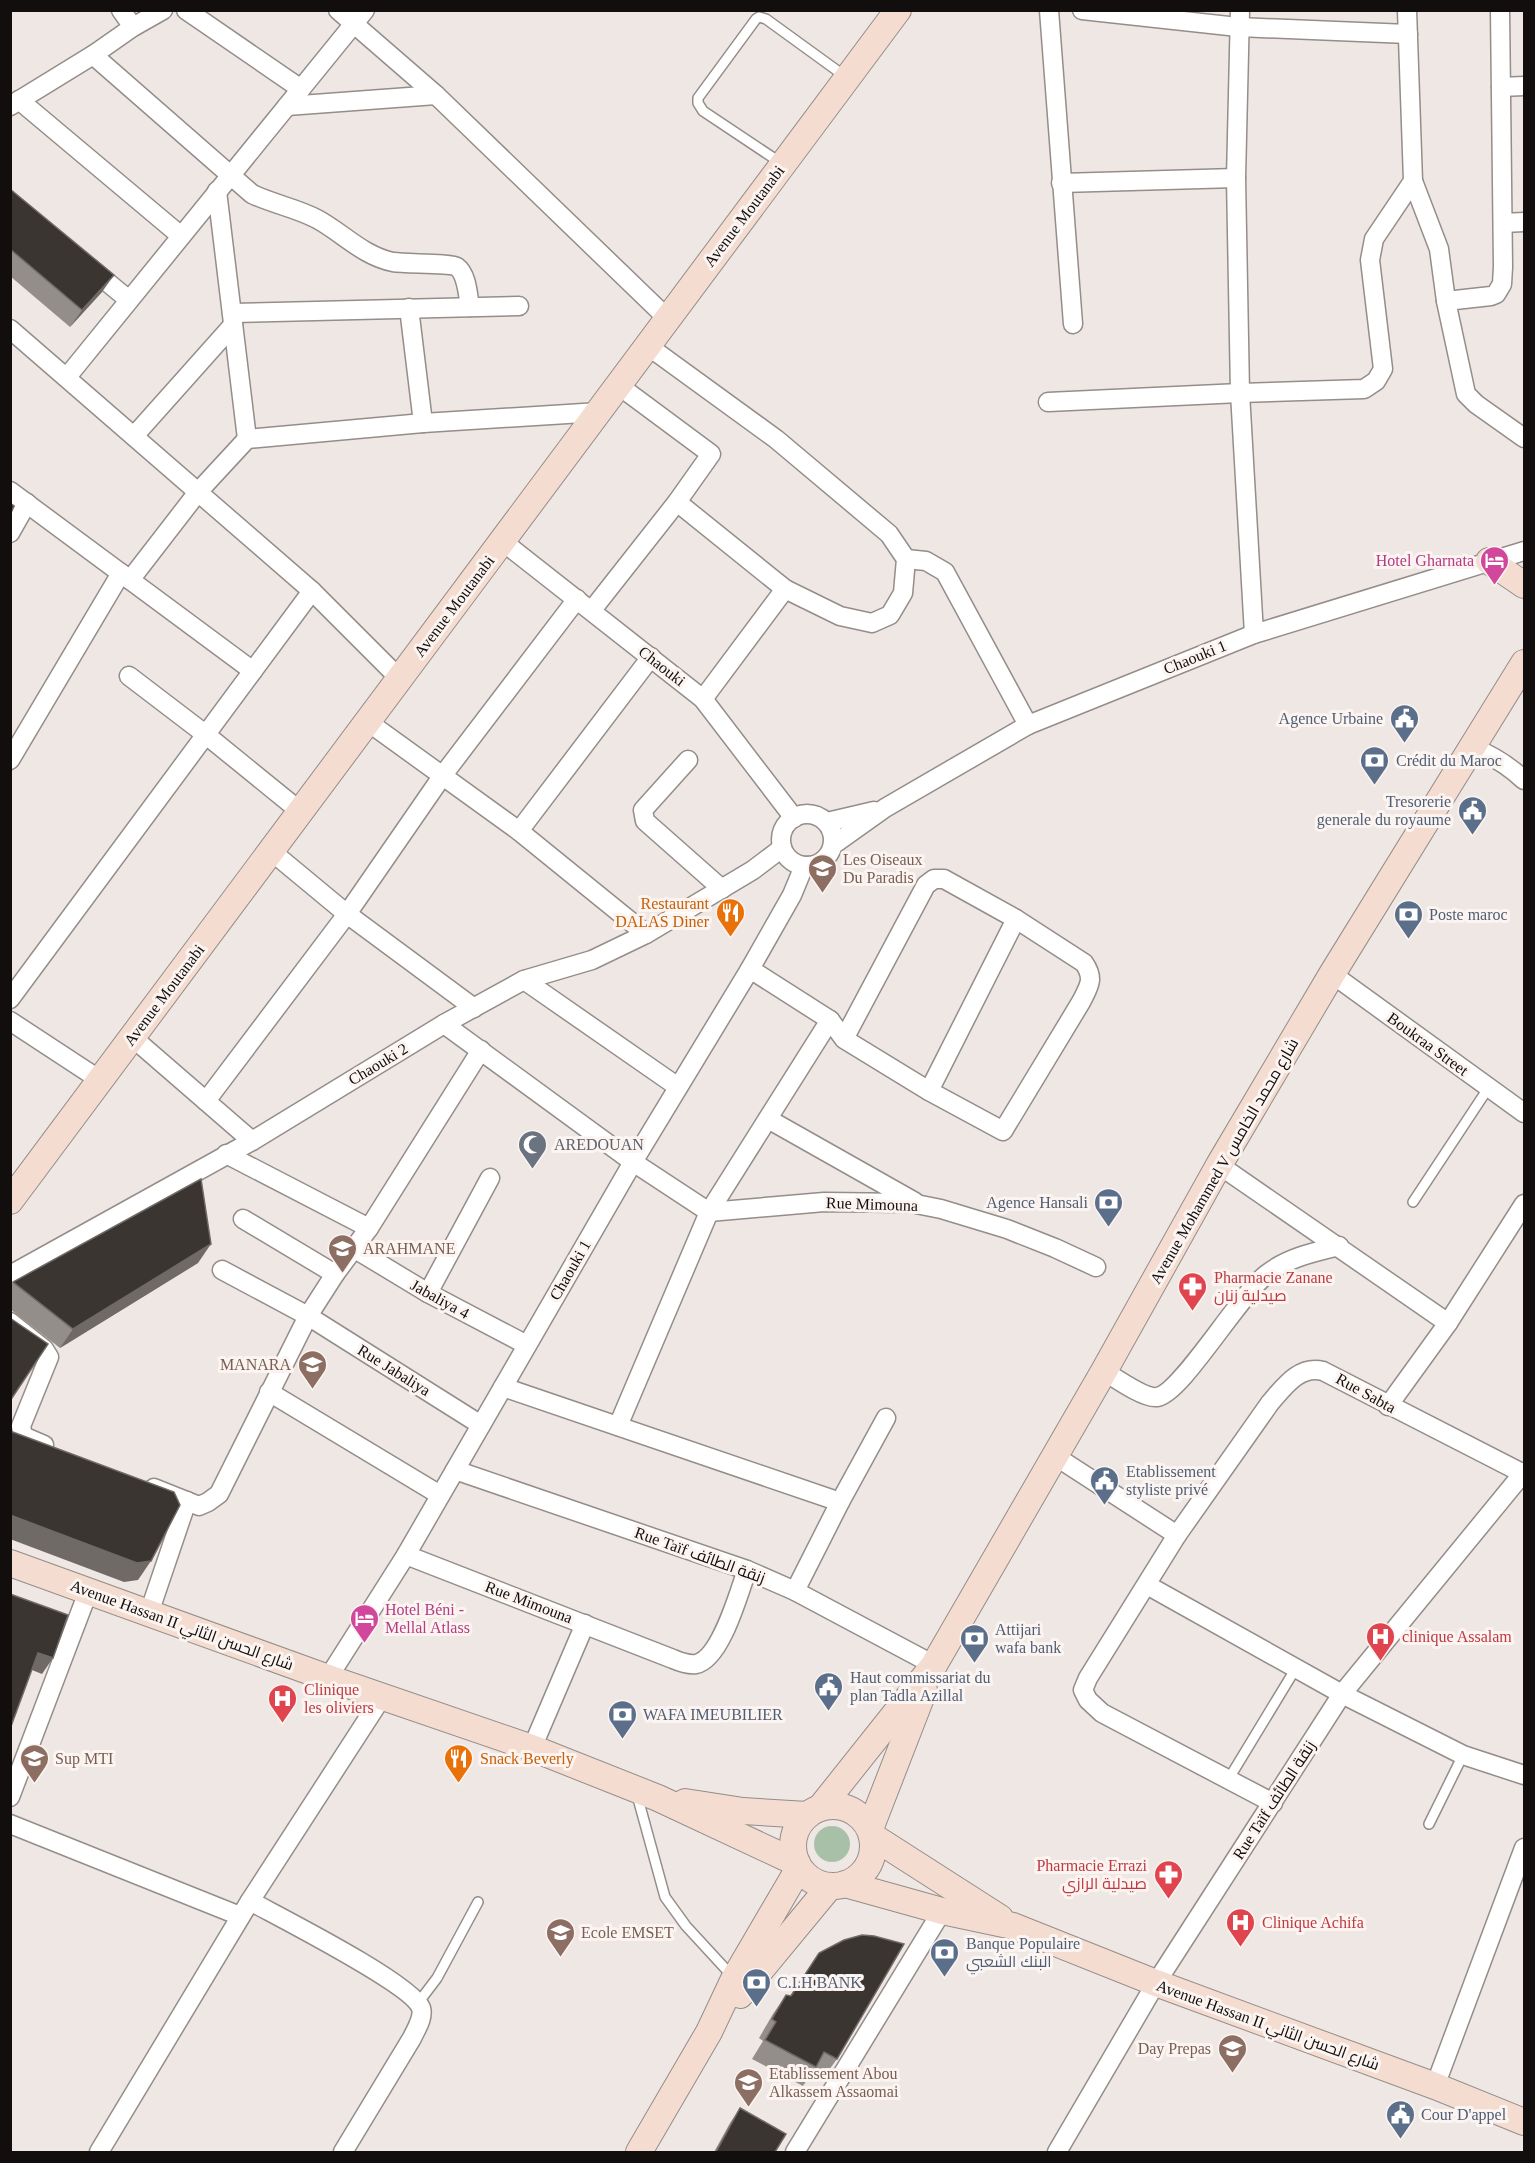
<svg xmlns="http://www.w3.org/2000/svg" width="1535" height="2163" viewBox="0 0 1535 2163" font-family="'Times New Roman',Cairo,serif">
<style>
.green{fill:#a8bfa8}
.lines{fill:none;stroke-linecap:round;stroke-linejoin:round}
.lane-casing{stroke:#948d89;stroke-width:12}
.street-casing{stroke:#948d89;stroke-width:21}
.secondary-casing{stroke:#948d89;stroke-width:28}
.lane{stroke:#fff;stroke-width:9}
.street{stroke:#fff;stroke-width:18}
.secondary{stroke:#f4dcd0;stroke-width:26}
.wall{fill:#948e8a}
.shaded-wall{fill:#706a66}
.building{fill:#3a3531;stroke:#706a66;stroke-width:1.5}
.labels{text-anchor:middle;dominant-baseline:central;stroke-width:6;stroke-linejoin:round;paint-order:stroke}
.street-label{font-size:16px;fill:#110e0d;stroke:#fcf4f0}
.hotel-label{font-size:16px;fill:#b23c85;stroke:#fcf4f0;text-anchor:end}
.service-label{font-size:16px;fill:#4e5e75;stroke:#fcf4f0;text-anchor:start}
.education-label{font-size:16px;fill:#785e54;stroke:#fcf4f0;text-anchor:start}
.food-label{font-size:16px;fill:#c56008;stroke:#fcf4f0;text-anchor:end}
.worship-label{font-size:16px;fill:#5b616d;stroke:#fcf4f0;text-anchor:start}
.health-label{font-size:16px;fill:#be3a42;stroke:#fcf4f0;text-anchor:start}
</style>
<rect width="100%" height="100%" fill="#efe7e3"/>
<!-- green -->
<circle class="green" cx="832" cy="1844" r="18"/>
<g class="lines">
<defs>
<g id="lane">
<path d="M781 163 703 111 698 103V98L756 19 759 17 766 19 846 77"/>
<path d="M1413 1202 1489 1087"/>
<path d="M1228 1780 1296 1668"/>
<path d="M637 1795 665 1897 686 1926 733 1977"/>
<path d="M1429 1824 1463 1755"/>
<path d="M418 2003 437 1978 478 1902"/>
</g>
<g id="street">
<path d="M121 10 133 27"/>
<path d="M186 10 301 89"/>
<path d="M338 10 436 95 668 319"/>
<path d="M1049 10 1073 324"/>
<path d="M1082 10 1238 27 1408 34"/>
<path d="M1240 10 1236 178 1240 393 1254 634"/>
<path d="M93 55 252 194C273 204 296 208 317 219 343 233 363 256 393 262 406 264 451 263 457 267 467 274 468 296 470 307"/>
<path d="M1501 87 1524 86"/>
<path d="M19 100 181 236"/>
<path d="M10 106 93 55 133 27 163 10"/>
<path d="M287 106 436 95"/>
<path d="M1413 181 1439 249 1446 301 1466 394 1476 404 1524 438"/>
<path d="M1061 183 1236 178"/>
<path d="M217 191 247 439"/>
<path d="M1503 223 1524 222"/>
<path d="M90 268 129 300"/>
<path d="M1446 301 1491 296 1496 294 1502 284 1503 267 1500 10"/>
<path d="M409 308 423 423"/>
<path d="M232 313 519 306"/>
<path d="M10 329 312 591 400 679"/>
<path d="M648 346 776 439 889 534 906 559 903 593 890 615 872 623 840 616 785 589 677 502"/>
<path d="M67 377 365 10"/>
<path d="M1048 402 1240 393 1364 389 1376 381 1383 369 1370 260 1374 239 1413 181 1407 10"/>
<path d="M134 436 233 325"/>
<path d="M10 491 253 671"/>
<path d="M10 533 27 503"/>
<path d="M502 541 703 699 794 818"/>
<path d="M906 559 926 561 945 572 1028 725"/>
<path d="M130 580 198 492 247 439 423 423 599 412"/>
<path d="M592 610 677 502 711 454 618 385"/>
<path d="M129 676 205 734 301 812"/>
<path d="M703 699 785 589"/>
<path d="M368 722 519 831 646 934"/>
<path d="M1471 747C1492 755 1508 765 1524 780"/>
<path d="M10 760 121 573"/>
<path d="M688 760 643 810 645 821 722 889"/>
<circle cx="807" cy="840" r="26"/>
<path d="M827 822 874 811"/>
<path d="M519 831 651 657"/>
<path d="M833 845 885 808 1028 725 1254 634 1524 551"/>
<path d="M271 851 347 914 474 1008"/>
<path d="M750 969 830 1020 844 1039 929 1091 1003 1131 1081 1002C1089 986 1095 979 1084 963L1016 919 944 879H934L926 885 844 1039"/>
<path d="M1332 974 1524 1113"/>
<path d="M524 980 678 1087"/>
<path d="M10 999 312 591"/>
<path d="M10 1021 100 1080"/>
<path d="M444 1024 633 1162 709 1212 824 1202 911 1203 941 1209 1007 1229 1055 1248 1096 1267"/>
<path d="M132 1037 252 1141"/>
<path d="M929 1091 1016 919"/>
<path d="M206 1101 347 914 443 775 577 599"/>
<path d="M768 1119 915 1202"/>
<path d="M226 1154 369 1228"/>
<path d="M1219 1165 1448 1323"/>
<path d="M243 1219 335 1274"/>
<path d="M355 1249 428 1293 527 1345"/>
<path d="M222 1270 308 1316 481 1425"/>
<path d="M10 1275 252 1141 444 1024 524 980 592 960 646 934 753 870 782 848"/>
<path d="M428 1293 490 1178"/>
<path d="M10 1322 44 1349 49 1357 21 1426 23 1436 44 1445"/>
<path d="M1104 1371C1115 1378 1145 1399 1157 1397 1181 1394 1239 1295 1267 1274 1287 1258 1314 1252 1339 1246"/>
<path d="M503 1387 840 1502"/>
<path d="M269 1392 440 1495"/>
<path d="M1388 1406 1448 1323 1524 1204"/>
<path d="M618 1426 709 1212 830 1020"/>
<path d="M1055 1456 1177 1535"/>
<path d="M455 1470 747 1570 795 1591 934 1665"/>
<path d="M154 1488 199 1506 208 1502 219 1494 308 1316 335 1274 369 1228 481 1050"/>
<path d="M406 1555 673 1659C680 1662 688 1665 696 1664 721 1659 739 1592 747 1570"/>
<path d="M1147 1585 1342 1694 1463 1755 1524 1775"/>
<path d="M795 1591 840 1502 886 1418"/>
<path d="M149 1613 187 1501"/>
<path d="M328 1678 406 1555 633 1162 750 969 792 895 804 866H811"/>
<path d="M532 1748 585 1624"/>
<path d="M10 1797 88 1592"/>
<path d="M1273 1803 1102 1713 1088 1700 1083 1690 1088 1678 1177 1535 1270 1403C1284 1387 1299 1365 1323 1371L1524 1474"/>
<path d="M10 1824 240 1916"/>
<path d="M250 1901C279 1917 412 1984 421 2008 424 2018 416 2029 412 2038L343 2152"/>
<path d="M1435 2086 1524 1848"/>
<path d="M99 2152 250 1901 382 1697"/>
<path d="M795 2152 942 1911"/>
<path d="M1057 2152 1156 1983 1342 1694 1524 1472"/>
</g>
<g id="secondary">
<path d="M1489 561 1524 585"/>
<path d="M10 1201 898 10"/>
<path d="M10 1563 328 1678 532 1748 658 1798 797 1863"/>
<path d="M685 1802 743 1811 807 1815"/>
<circle cx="833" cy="1846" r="40"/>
<path d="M821 1807 934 1665 1104 1371 1219 1165 1332 974 1524 663"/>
<path d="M870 1829 924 1690"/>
<path d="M872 1836 1000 1918"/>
<path d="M845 1884 942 1911 1013 1926 1156 1983 1435 2086 1524 2122"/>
<path d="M740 1995 830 1886"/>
<path d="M639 2152 709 2032 734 1979 799 1868"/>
</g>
</defs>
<!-- lane casing -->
<use href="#lane" class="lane-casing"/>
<!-- street casing -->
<use href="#street" class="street-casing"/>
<!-- secondary casing -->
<use href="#secondary" class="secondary-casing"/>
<!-- lane -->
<use href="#lane" class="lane"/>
<!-- street -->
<use href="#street" class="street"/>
<!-- secondary -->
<use href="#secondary" class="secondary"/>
</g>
<!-- wall -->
<g class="wall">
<path d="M10 189 102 292 70 327 10 276Z"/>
<path d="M198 1263 60 1348 10 1309V1285L13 1282Z"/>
<path d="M819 1953 837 2059 823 2078 812 2072 803 2086 752 2059 763 2041 759 2038 773 2014 786 1995 790 1996Z"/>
<path d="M740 2108 775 2152H714L730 2123Z"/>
</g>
<!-- shaded-wall -->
<g class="shaded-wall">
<path d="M114 275 102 292 70 327 82 310Z"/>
<path d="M211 1244 198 1263 60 1348 73 1329Z"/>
<path d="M10 1515 151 1561 138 1580 124 1582 10 1539Z"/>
<path d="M38 1653 53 1658 42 1674 27 1668Z"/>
</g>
<!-- building -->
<g class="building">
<path d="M10 189 114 275 82 310 10 249Z"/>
<path d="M10 503 14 506 10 515Z"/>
<path d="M201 1179 211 1244 73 1329 13 1282Z"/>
<path d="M10 1318 48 1344 10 1401Z"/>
<path d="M10 1431 174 1492 180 1505 151 1561 137 1563 10 1515Z"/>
<path d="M10 1594 68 1615 53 1658 38 1653 10 1729Z"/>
<path d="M862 1935 874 1936 904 1944 837 2059 824 2052 816 2067 765 2040 776 2022 772 2019 786 1995 791 1996 819 1953 844 1940Z"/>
<path d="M740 2108 786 2134 775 2152H716Z"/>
</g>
<!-- icons -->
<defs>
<symbol id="hotel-pin" viewBox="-11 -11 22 30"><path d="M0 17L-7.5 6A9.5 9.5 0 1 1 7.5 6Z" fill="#d1479c" stroke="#fcf4f0"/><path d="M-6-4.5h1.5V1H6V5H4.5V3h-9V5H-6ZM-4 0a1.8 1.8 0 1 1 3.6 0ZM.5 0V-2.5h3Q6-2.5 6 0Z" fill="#fff"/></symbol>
<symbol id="civic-pin" viewBox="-11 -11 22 30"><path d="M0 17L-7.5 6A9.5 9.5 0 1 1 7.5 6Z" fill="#5c6f8a" stroke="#fcf4f0"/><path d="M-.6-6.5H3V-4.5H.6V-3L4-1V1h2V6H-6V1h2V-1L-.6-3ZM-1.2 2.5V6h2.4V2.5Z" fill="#fff"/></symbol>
<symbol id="bank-pin" viewBox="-11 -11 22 30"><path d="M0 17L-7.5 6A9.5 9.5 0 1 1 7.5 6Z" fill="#5c6f8a" stroke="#fcf4f0"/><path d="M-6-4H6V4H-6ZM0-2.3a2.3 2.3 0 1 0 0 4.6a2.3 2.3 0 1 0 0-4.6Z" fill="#fff"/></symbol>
<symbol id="school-pin" viewBox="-11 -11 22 30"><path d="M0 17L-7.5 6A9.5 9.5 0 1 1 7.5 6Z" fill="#8d6e63" stroke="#fcf4f0"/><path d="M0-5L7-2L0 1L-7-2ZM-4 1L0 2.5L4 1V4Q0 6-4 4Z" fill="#fff"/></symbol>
<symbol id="restaurant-pin" viewBox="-11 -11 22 30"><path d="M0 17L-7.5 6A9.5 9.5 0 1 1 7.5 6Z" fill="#e8710a" stroke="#fcf4f0"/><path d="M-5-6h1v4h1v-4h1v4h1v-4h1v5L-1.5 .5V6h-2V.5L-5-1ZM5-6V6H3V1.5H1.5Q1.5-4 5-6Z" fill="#fff"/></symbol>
<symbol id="mosque-pin" viewBox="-11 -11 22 30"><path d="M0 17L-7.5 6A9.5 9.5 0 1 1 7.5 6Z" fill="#6b7280" stroke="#fcf4f0"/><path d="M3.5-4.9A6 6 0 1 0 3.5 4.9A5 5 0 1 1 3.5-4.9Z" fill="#fff"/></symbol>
<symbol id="pharmacy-pin" viewBox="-11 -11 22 30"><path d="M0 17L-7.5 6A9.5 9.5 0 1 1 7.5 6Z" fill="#e0444e" stroke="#fcf4f0"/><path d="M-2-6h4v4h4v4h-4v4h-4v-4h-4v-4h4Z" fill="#fff"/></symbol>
<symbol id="hospital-pin" viewBox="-11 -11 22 30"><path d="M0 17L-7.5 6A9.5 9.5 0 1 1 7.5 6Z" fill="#e0444e" stroke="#fcf4f0"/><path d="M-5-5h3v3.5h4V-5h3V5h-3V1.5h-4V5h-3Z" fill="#fff"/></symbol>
<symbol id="university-pin" viewBox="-11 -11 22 30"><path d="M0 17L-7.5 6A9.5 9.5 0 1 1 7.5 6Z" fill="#8d6e63" stroke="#fcf4f0"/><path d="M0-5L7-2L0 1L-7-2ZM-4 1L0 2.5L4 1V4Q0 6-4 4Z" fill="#fff"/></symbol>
</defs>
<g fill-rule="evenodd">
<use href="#hotel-pin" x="1478" y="544" width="33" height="45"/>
<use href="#civic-pin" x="1388" y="702" width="33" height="45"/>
<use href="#bank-pin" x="1358" y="744" width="33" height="45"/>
<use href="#civic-pin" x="1456" y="794" width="33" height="45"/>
<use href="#school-pin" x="806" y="852" width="33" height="45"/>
<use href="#restaurant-pin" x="714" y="896" width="33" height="45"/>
<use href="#bank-pin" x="1392" y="898" width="33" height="45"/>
<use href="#mosque-pin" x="516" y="1128" width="33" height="45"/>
<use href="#bank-pin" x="1092" y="1186" width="33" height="45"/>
<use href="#school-pin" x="326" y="1232" width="33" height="45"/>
<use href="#pharmacy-pin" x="1176" y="1270" width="33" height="45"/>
<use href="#school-pin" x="296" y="1348" width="33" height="45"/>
<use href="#civic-pin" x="1088" y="1464" width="33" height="45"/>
<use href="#hotel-pin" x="348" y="1602" width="33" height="45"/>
<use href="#hospital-pin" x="1364" y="1620" width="33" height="45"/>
<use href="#bank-pin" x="958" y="1622" width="33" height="45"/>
<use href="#civic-pin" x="812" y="1670" width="33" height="45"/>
<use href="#hospital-pin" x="266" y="1682" width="33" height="45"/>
<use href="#bank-pin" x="606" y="1698" width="33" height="45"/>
<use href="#university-pin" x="18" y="1742" width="33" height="45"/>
<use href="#restaurant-pin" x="442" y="1742" width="33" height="45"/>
<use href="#pharmacy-pin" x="1152" y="1858" width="33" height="45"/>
<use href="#hospital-pin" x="1224" y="1906" width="33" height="45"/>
<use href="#university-pin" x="544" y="1916" width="33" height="45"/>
<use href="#bank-pin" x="928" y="1936" width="33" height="45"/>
<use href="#bank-pin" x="740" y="1966" width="33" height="45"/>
<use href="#school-pin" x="1216" y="2032" width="33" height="45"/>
<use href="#university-pin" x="732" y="2066" width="33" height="45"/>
<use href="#civic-pin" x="1384" y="2098" width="33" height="45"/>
</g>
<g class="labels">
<!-- street labels -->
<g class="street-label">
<text transform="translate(744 216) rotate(-53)">Avenue Moutanabi</text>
<text transform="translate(454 606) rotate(-53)">Avenue Moutanabi</text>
<text transform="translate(1195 657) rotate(-22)">Chaouki 1</text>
<text transform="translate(662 666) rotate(38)">Chaouki</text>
<text transform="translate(164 995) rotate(-53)">Avenue Moutanabi</text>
<text transform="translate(1428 1044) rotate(36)">Boukraa Street</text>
<text transform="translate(378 1064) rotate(-31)">Chaouki 2</text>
<text transform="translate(1224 1161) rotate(-60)">Avenue Mohammed V شارع محمد الخامس</text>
<text transform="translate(872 1204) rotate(2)">Rue Mimouna</text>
<text transform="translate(570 1270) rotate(-60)">Chaouki 1</text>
<text transform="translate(440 1299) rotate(29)">Jabaliya 4</text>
<text transform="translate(394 1370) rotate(32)">Rue Jabaliya</text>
<text transform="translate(1366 1393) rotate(29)">Rue Sabta</text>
<text transform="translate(700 1555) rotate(20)">Rue Taïf زنقة الطائف</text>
<text transform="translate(529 1602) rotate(21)">Rue Mimouna</text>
<text transform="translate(182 1625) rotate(20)">Avenue Hassan II شارع الحسن الثاني</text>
<text transform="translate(1274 1800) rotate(-57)">Rue Taïf زنقة الطائف</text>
<text transform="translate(1268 2025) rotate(20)">Avenue Hassan II شارع الحسن الثاني</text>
</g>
<!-- hotel labels -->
<g class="hotel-label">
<text x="1474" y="560">Hotel Gharnata</text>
<text x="385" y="1609" text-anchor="start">Hotel Béni -<tspan x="385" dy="18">Mellal Atlass</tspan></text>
</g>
<!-- service labels -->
<g class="service-label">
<text x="1383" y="718" text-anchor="end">Agence Urbaine</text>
<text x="1396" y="760">Crédit du Maroc</text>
<text x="1451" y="801" text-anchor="end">Tresorerie<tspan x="1451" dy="18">generale du royaume</tspan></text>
<text x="1429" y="914">Poste maroc</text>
<text x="1088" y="1202" text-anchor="end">Agence Hansali</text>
<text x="1126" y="1471">Etablissement<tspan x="1126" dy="18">styliste privé</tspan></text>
<text x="995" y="1629">Attijari<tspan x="995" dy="18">wafa bank</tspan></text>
<text x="850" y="1677">Haut commissariat du<tspan x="850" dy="18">plan Tadla Azillal</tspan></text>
<text x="643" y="1714">WAFA IMEUBILIER</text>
<text x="966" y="1943">Banque Populaire<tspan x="966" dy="18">البنك الشعبي</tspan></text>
<text x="777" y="1982">C.I.H BANK</text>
<text x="1421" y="2114">Cour D'appel</text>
</g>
<!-- education labels -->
<g class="education-label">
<text x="843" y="859">Les Oiseaux<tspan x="843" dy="18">Du Paradis</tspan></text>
<text x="363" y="1248">ARAHMANE</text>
<text x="291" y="1364" text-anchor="end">MANARA</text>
<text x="55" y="1758">Sup MTI</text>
<text x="581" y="1932">Ecole EMSET</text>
<text x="1211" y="2048" text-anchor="end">Day Prepas</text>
<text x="769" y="2073">Etablissement Abou<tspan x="769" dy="18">Alkassem Assaomai</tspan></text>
</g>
<!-- food labels -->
<g class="food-label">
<text x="709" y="903">Restaurant<tspan x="709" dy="18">DALAS Diner</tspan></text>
<text x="480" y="1758" text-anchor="start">Snack Beverly</text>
</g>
<!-- worship labels -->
<g class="worship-label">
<text x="554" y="1144">AREDOUAN</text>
</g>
<!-- health labels -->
<g class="health-label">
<text x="1214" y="1277">Pharmacie Zanane<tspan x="1214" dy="18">صيدلية زنان</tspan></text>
<text x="1402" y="1636">clinique Assalam</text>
<text x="304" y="1689">Clinique<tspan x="304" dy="18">les oliviers</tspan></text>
<text x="1147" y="1865" text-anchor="end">Pharmacie Errazi<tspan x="1147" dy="18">صيدلية الرازي</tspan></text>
<text x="1262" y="1922">Clinique Achifa</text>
</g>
</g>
<!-- border -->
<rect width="1535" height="2163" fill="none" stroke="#110e0d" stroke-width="24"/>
</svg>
